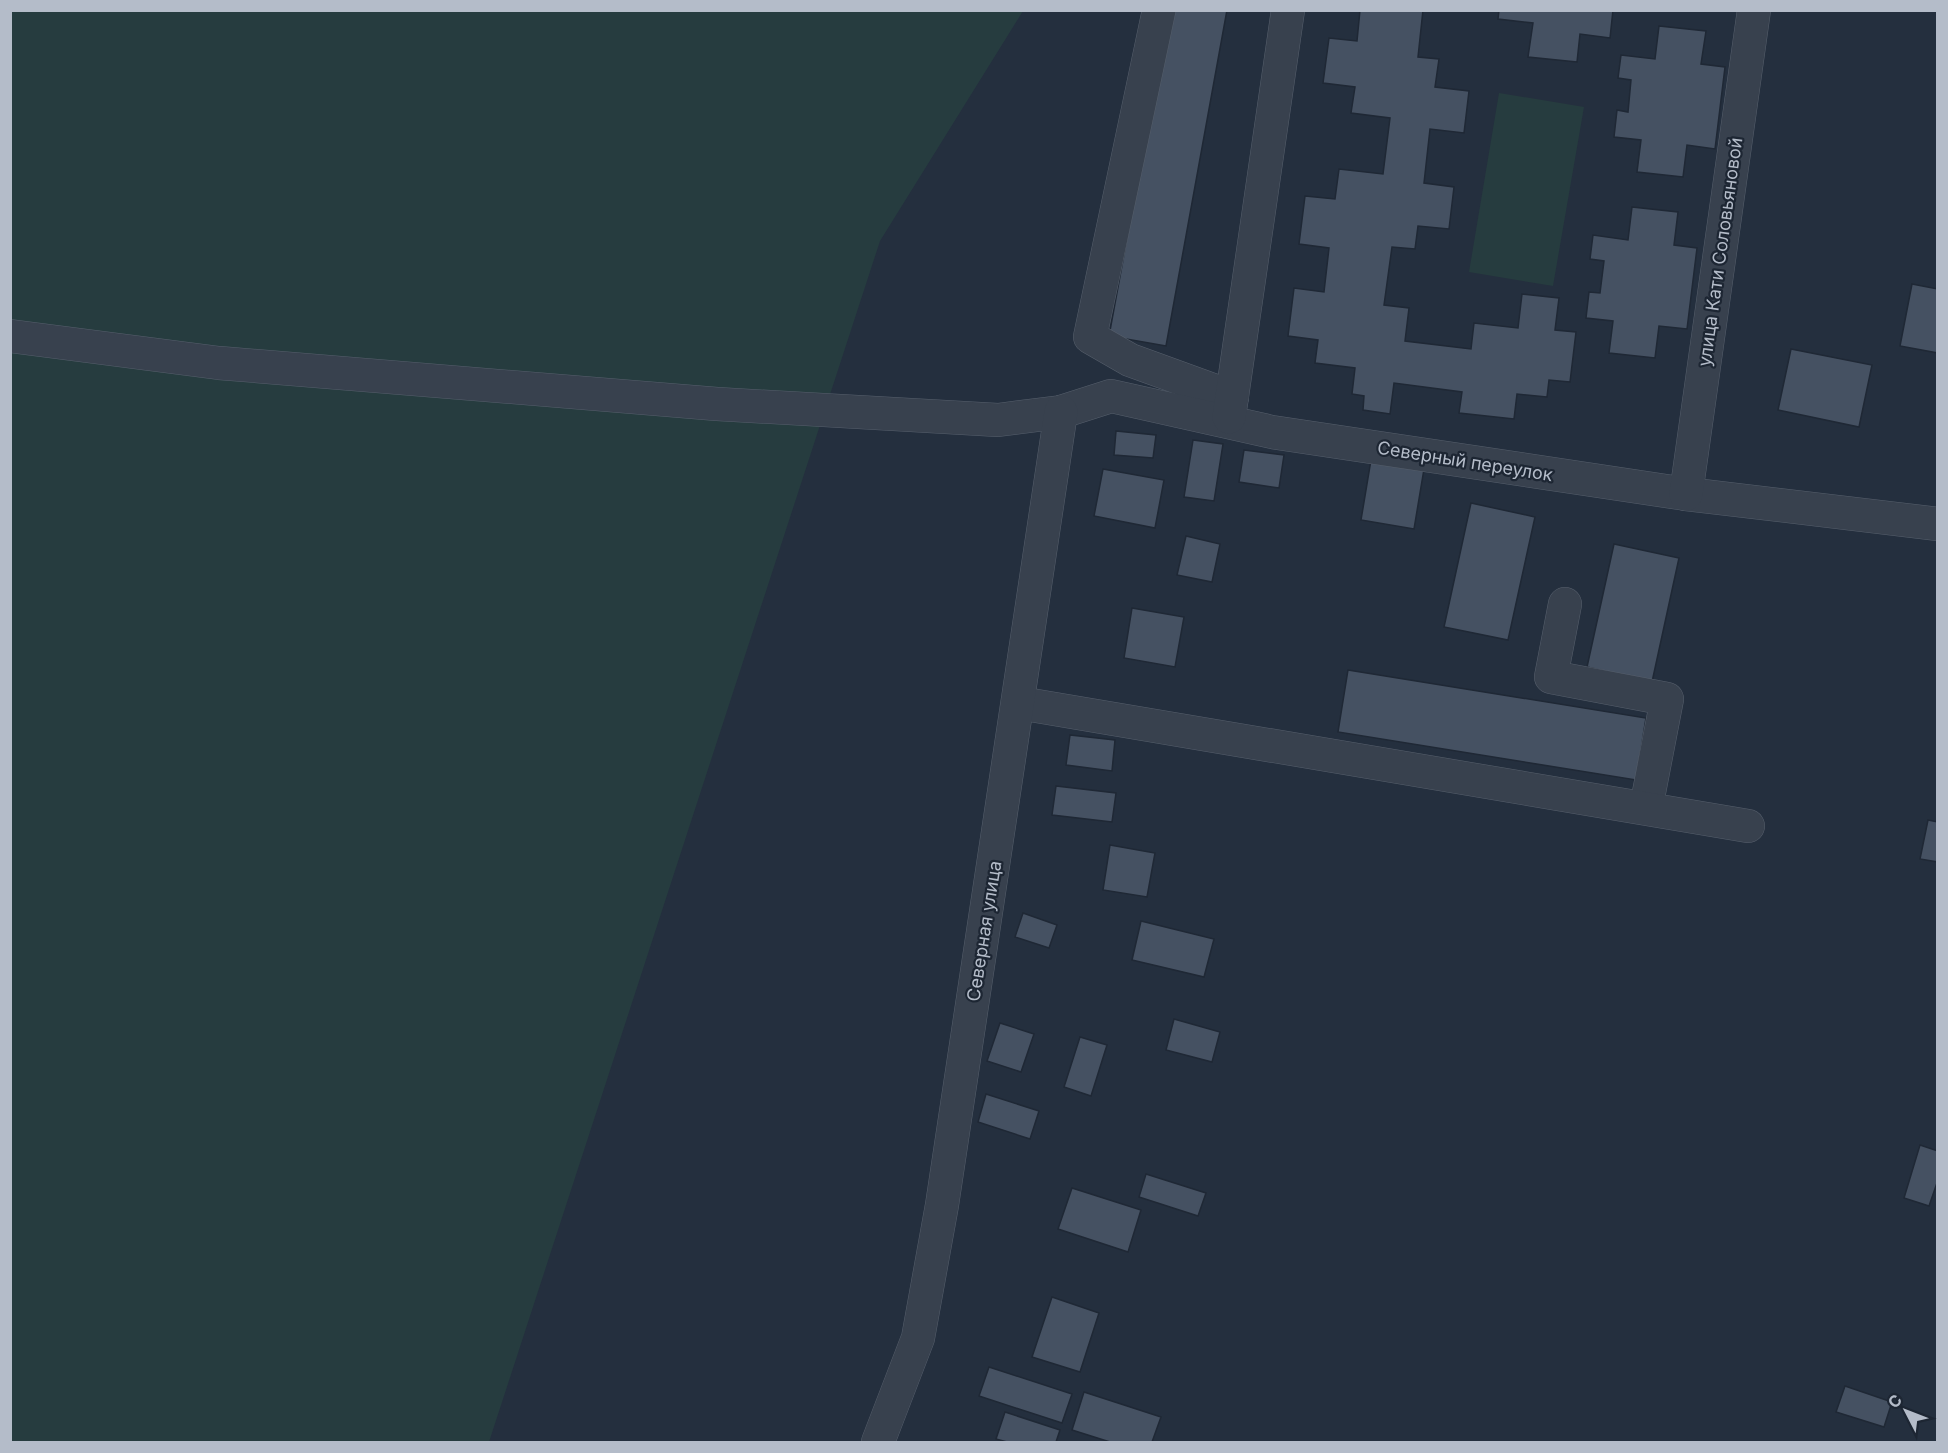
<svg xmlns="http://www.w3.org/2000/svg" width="1948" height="1453" viewBox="0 0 1948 1453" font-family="Inter,sans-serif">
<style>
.green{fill:#263c3f}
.building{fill:#455162;stroke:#1f2835;stroke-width:1.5}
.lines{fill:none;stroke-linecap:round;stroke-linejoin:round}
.minor-casing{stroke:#565f6c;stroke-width:34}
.minor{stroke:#38414e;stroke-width:33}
.labels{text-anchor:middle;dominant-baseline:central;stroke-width:4.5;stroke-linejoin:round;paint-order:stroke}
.street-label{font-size:18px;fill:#b4bcc9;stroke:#1d2633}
</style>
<rect width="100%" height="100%" fill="#242f3e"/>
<!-- green -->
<g class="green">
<path d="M10 11H1023L880 241 489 1442H11Z"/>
<path d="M1499 93 1584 107 1553 286 1469 272Z"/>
</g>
<!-- building -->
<g class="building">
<path d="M1169 10H1227L1166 346 1109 336Z"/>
<path d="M1360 10H1423L1418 57 1439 59 1435 87 1469 91 1464 133 1430 129 1424 183 1454 187 1449 229 1418 226 1415 249 1392 247 1384 305 1409 308 1405 341 1471 349 1474 323 1518 328 1522 294 1559 298 1555 330 1576 332 1570 382 1549 380 1547 397 1517 394 1514 419 1459 413 1462 392 1394 383 1390 414 1363 410 1364 396 1352 394 1355 368 1315 363 1318 340 1288 336 1294 288 1324 292 1329 248 1299 244 1305 196 1335 199 1339 169 1383 174 1390 118 1351 113 1355 87 1323 83 1329 38 1357 41Z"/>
<path d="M1499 10H1613L1610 38 1580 34 1577 62 1528 57 1533 23 1498 19Z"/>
<path d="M1659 26 1706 31 1701 64 1725 67 1715 149 1687 145 1683 177 1637 172 1641 140 1614 137 1617 110 1628 112 1631 80 1618 78 1621 55 1655 59Z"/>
<path d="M1632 207 1678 212 1674 245 1697 248 1687 329 1659 326 1655 358 1609 353 1613 321 1586 318 1589 292 1600 293 1604 261 1590 259 1593 235 1628 240Z"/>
<path d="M1912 284 1938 289V353L1900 346Z"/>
<path d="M1791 349 1872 365 1859 427 1778 410Z"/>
<path d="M1116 431 1156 435 1153 458 1114 455Z"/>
<path d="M1193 440 1223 444 1214 501 1184 497Z"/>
<path d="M1244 450 1284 455 1279 488 1239 482Z"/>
<path d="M1371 460 1424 469 1414 529 1361 520Z"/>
<path d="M1103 469 1164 480 1155 528 1094 516Z"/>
<path d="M1471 503 1535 517 1508 640 1444 627Z"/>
<path d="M1186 536 1220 544 1212 582 1177 575Z"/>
<path d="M1614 544 1679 558 1652 682 1587 667Z"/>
<path d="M1132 608 1184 617 1175 667 1124 658Z"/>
<path d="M1348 670 1646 718 1636 780 1338 732Z"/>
<path d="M1070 735 1115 740 1112 771 1066 765Z"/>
<path d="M1056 786 1116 793 1112 822 1052 815Z"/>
<path d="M1928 820 1938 822V862L1920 859Z"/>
<path d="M1110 845 1155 853 1147 897 1103 890Z"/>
<path d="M1023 913 1057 925 1049 948 1015 937Z"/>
<path d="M1141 921 1214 939 1204 977 1132 960Z"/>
<path d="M1174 1019 1220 1032 1212 1062 1166 1050Z"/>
<path d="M1000 1023 1034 1034 1021 1072 987 1061Z"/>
<path d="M1080 1037 1107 1045 1091 1096 1064 1087Z"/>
<path d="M986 1094 1039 1111 1030 1139 978 1122Z"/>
<path d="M1920 1145 1938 1151V1180L1929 1206 1904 1198Z"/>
<path d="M1146 1174 1206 1193 1198 1216 1139 1197Z"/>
<path d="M1072 1188 1141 1210 1128 1252 1058 1229Z"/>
<path d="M1052 1297 1099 1313 1080 1372 1032 1357Z"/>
<path d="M989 1367 1072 1394 1062 1423 979 1396Z"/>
<path d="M1845 1386 1892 1402 1884 1427 1836 1412Z"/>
<path d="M1084 1392 1161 1417 1152 1442H1110L1072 1430Z"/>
<path d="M1005 1412 1060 1430 1056 1442H1007L996 1439Z"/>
</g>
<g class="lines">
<defs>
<g id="minor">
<path d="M1159 10 1090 337 1130 360 1232 397"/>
<path d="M10 336 219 363 717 404 998 420 1061 412 1111 396 1272 432 1686 494 1938 524"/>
<path d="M1229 417 1288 10"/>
<path d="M1686 494 1754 10"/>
<path d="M1565 604 1551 677 1667 699 1646 808"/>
<path d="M1019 703 1748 826"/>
<path d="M878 1442 918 1338 942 1205 1061 412"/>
</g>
</defs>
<!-- minor casing -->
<use href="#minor" class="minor-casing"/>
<!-- minor -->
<use href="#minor" class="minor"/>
</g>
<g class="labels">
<!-- street labels -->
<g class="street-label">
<text transform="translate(1720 252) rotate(-82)">улица Кати Соловьяновой</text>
<text transform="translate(1465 461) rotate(9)">Северный переулок</text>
<text transform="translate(984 931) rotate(-81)">Северная улица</text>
</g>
</g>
<!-- border -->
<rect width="1948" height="1453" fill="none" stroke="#b4bcc9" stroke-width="24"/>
<!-- north arrow -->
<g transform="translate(1906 1411) rotate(312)" stroke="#1d2633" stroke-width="4.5" paint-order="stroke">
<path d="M0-4.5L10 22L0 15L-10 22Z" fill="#b4bcc9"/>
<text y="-9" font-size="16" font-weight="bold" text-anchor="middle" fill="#b4bcc9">С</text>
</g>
</svg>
